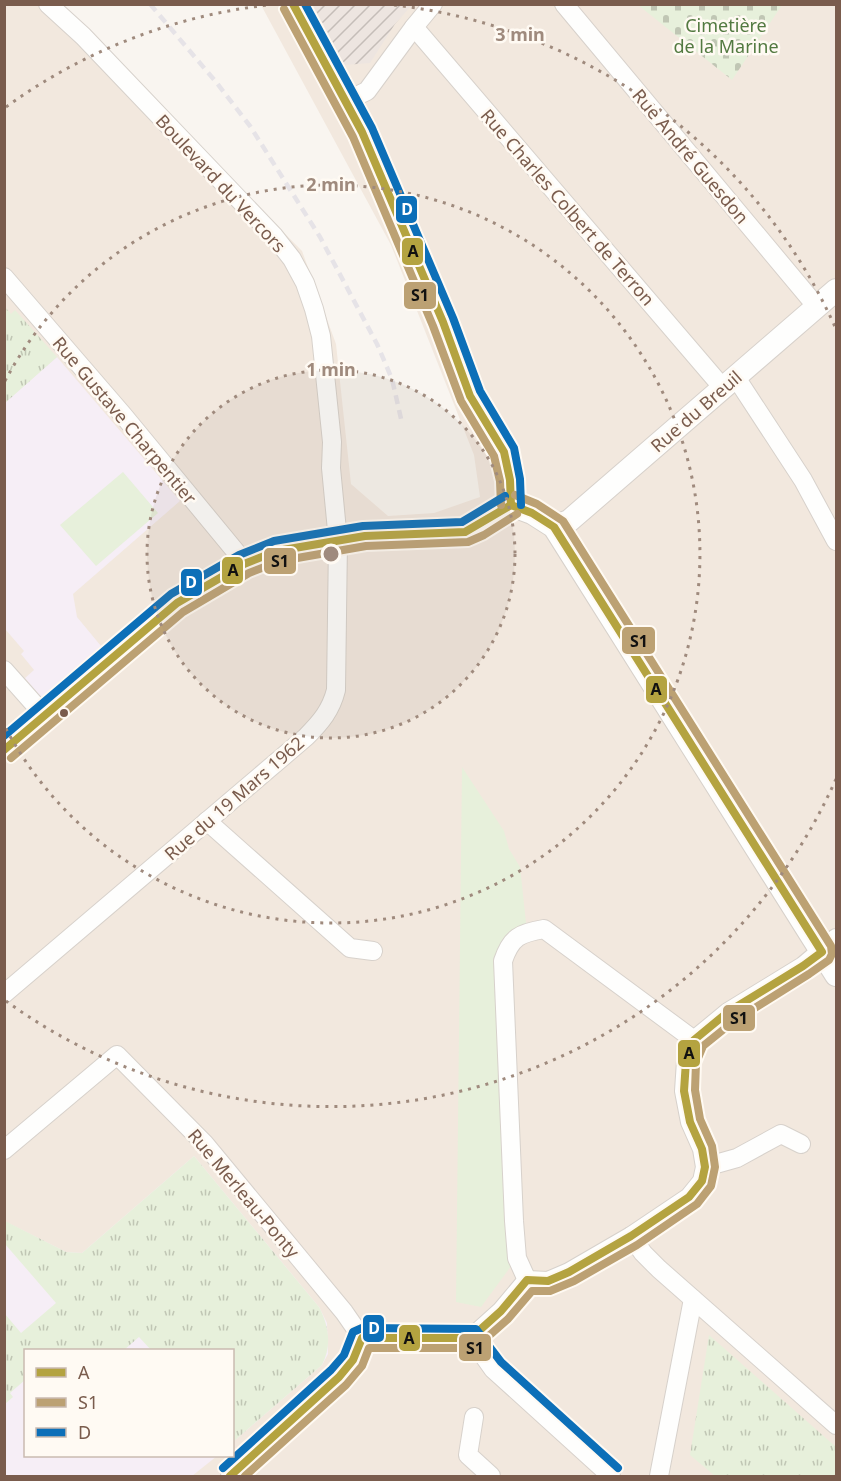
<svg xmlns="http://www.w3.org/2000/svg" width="841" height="1481" viewBox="0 0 841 1481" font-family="'Noto Sans',sans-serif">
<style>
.residential{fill:#f2e8de;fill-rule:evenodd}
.industrial{fill:url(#industrial-furrows)}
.education{fill:#f6eef6}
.grass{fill:url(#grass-tufts)}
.cemetery{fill:url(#cemetery-stones)}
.garden{fill:#e7f0db}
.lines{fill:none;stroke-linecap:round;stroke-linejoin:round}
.minor-casing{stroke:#d7d1cb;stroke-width:20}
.tertiary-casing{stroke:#d7d1cb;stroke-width:24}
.minor{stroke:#fefefd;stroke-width:18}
.tertiary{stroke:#fefefd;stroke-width:22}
.rail{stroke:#e6e3e7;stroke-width:4.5;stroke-dasharray:9 6;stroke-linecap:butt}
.bus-1-casing{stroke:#fffaf3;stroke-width:12}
.bus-2-casing{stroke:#fffaf3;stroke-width:12}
.bus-3-casing{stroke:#fffaf3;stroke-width:12}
.bus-1{stroke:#b4a340;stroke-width:8}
.bus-2{stroke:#bca173;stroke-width:8}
.bus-3{stroke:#0c6fb8;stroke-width:8}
.ring{fill:none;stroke:#9f8a7d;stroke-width:3;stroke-dasharray:3 6}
.bus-dot{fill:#7a5c4d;stroke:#fffaf3;stroke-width:2}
.labels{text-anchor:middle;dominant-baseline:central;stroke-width:5;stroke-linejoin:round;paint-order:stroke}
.park-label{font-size:18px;fill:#537a41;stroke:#fffaf3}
.street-label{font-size:18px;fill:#7a5c4d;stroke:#fffaf3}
.centre{fill:#9f8a7d;stroke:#fffaf3;stroke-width:3}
.ring-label{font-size:18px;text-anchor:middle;font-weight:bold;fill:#9f8a7d;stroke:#fffaf3;stroke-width:5;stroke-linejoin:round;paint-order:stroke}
.line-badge{stroke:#fffaf3;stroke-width:2}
.badge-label{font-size:16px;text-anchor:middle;font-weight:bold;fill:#fff}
.pale-badge-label{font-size:16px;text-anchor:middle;font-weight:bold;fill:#111}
</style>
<defs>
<pattern id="industrial-furrows" width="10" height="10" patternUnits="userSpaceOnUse" patternTransform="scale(1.5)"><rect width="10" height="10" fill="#ede5e0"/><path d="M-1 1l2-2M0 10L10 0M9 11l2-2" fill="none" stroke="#c5bdb8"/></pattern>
<pattern id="grass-tufts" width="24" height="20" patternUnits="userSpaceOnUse" patternTransform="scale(1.5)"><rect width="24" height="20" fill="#e7f0db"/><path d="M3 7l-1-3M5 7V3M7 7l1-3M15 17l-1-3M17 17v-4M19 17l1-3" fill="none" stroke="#c0c6b4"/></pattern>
<pattern id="cemetery-stones" width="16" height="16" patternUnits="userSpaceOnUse" patternTransform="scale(1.5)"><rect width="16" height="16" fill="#e7f0db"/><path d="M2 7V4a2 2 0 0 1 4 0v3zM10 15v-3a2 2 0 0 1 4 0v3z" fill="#c0c6b4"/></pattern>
</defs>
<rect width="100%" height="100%" fill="#f9f5f0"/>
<!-- residential -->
<path class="residential" d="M5 5H60L302 251 336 344 351 484 388 516 434 513 480 497 474 455 391 245 261 5H836V1476H5ZM26 1350H232V1456H26Z"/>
<!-- industrial -->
<path class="industrial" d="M313 5H412L395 24 370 63 345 65Z"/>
<!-- education -->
<g class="education">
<path d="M57 357 180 501 73 594 77 617 101 646 41 697 25 678 34 670 21 654 24 651 5 629 4 403Z"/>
<path d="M194 1156 319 1307 327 1323 328 1354 322 1365 233 1442 232 1350H26V1456H217L192 1476H5L4 1221 66 1252 82 1253Z"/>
</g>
<!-- grass -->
<g class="grass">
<path d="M5 307 11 314 15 310 57 357 5 403Z"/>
<path d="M194 1156 319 1307C329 1326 332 1346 322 1365L233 1442 232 1350H151L139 1337 124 1350H26L25 1380 10 1393 13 1397 5 1404V1314L21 1333 56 1303 5 1244V1221L66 1252 82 1253Z"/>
<path d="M709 1335 836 1447V1476H715L690 1455Z"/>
</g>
<!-- cemetery -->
<path class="cemetery" d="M638 5H782L732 80Z"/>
<!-- garden -->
<g class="garden">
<path d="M123 472 158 513 96 566 60 525Z"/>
<path d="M462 767 504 831 509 849 520 867 527 932 508 945 517 1258 481 1307 456 1302Z"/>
</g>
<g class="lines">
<defs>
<g id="minor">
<path d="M564 4 817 307"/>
<path d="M414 27 723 388"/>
<path d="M346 101 367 91 414 27 433 4"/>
<path d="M4 277 123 415 241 558 244 564"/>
<path d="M735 376 803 480 836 541"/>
<path d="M4 670 36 706 45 714"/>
<path d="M207 821 350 948 373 951"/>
<path d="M4 994 306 737C321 722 331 710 336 690L338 541 331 468 332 442 321 336 314 309 305 283 292 259 274 236 83 36 48 4"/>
<path d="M4 1150 117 1055 204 1143 344 1312 362 1338"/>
<path d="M705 1167 737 1158 781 1134 801 1144"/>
<path d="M631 1236 643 1253 659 1269 836 1425"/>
<path d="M527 1280 517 1258 514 1221 503 961C511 937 520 933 544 929L694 1040"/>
<path d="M527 1280 548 1281 569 1272 631 1236 689 1197 702 1181 705 1167 702 1149 690 1122 684 1091 686 1061 694 1040 728 1012 803 966 836 938"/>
<path d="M362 1338H471L501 1311 527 1280"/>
<path d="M471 1338 493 1369 611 1476"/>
<path d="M474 1417 468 1455 491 1476"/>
<path d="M230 1476 339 1377 353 1360 362 1338"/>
<path d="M659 1476 693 1299"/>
</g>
<g id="tertiary">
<path d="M293 4 362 132 443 322 470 396 504 452 510 480 511 505"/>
<path d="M511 505 532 513 554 527 836 975"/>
<path d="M554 527 569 521 836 290"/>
<path d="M4 750 177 603 244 564 277 551 365 536H397L465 532 478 526 511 505"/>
</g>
</defs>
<!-- minor casing -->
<use href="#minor" class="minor-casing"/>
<!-- tertiary casing -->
<use href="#tertiary" class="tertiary-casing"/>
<!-- minor -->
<use href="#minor" class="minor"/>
<!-- tertiary -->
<use href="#tertiary" class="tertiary"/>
<!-- rail -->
<path class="rail" d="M150 4 216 82 250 126 320 237 377 344 392 379 402 423"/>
<defs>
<g id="bus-1">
<path d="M293 4 362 132 443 322 470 396 504 452 510 480 511 505"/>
<path d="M4 750 177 603 244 564 277 551 365 536 465 532 511 505"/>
<path d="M230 1476 339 1377 353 1360 362 1338H471L501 1311 527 1280 548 1281 569 1272 631 1236 689 1197 702 1181 705 1167 702 1149 690 1122 684 1091 686 1061 694 1040 728 1012 803 966 822 952 554 527 532 513 511 505"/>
</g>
<g id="bus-2">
<path d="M284 9 353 137 433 326 461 401 494 456 500 481 501 505"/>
<path d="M11 758 183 612 249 573 280 561 366 546 468 542 484 535 517 514"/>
<path d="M245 1476 346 1385 362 1366 369 1348H475L508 1319 532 1291H550L574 1281 637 1245 697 1204 711 1186 715 1167 712 1146 700 1119 695 1090 696 1063 703 1046 734 1021 809 974 829 960 832 954 831 946 563 521 537 504 515 495"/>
</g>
<g id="bus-3">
<path d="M305 4 372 128 453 318 480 391 514 448 520 479 521 505"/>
<path d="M4 736 171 594 239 555 274 541 363 526 462 522 505 496"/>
<path d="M223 1468 331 1370 344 1355 353 1332 362 1328 476 1329 501 1362 618 1468"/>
</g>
</defs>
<!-- bus-1 casing -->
<use href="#bus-1" class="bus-1-casing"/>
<!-- bus-2 casing -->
<use href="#bus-2" class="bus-2-casing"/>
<!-- bus-3 casing -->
<use href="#bus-3" class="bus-3-casing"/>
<!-- bus-1 -->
<use href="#bus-1" class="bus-1"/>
<!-- bus-2 -->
<use href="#bus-2" class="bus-2"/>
<!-- bus-3 -->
<use href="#bus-3" class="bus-3"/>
</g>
<!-- distance rings -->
<circle cx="331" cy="554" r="184" fill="#9f8a7d" fill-opacity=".12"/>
<g class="ring">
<circle cx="331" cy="554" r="184"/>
<path d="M5 381A369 369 0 1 1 5 727"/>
<path d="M836 779A553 553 0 0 1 6 1001M6 107A553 553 0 0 1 268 5M394 5A553 553 0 0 1 836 329"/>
</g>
<!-- markers -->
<circle class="bus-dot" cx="64" cy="713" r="5"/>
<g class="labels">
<!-- park labels -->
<g class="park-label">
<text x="726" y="25">Cimetière<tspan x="726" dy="21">de la Marine</tspan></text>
</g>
<!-- street labels -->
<g class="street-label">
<text transform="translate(691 156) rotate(50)">Rue André Guesdon</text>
<text transform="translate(221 183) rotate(47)">Boulevard du Vercors</text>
<text transform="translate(568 207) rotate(49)">Rue Charles Colbert de Terron</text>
<text transform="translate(696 411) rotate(-41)">Rue du Breuil</text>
<text transform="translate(125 420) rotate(50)">Rue Gustave Charpentier</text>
<text transform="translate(234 798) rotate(-41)">Rue du 19 Mars 1962</text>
<text transform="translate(244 1193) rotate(50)">Rue Merleau-Ponty</text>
</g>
</g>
<circle cx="331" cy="554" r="9" class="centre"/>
<g class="ring-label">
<text x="520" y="41">3 min</text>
<text x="331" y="191">2 min</text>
<text x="331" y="376">1 min</text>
</g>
<g class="line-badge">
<rect x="395" y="195" width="23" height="29" rx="6" fill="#0c6fb8"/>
<rect x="401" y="237" width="23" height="29" rx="6" fill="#b4a340"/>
<rect x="403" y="281" width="34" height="29" rx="6" fill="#bca173"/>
<rect x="263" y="547" width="34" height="28" rx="6" fill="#bca173"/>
<rect x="221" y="556" width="23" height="29" rx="6" fill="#b4a340"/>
<rect x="180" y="568" width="23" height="29" rx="6" fill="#0c6fb8"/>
<rect x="621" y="626" width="35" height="29" rx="6" fill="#bca173"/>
<rect x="645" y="675" width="23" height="29" rx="6" fill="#b4a340"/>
<rect x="722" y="1004" width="34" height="28" rx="6" fill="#bca173"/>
<rect x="677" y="1039" width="24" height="29" rx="6" fill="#b4a340"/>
<rect x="362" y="1314" width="23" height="29" rx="6" fill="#0c6fb8"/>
<rect x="398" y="1324" width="23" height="28" rx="6" fill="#b4a340"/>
<rect x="458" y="1333" width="34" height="29" rx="6" fill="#bca173"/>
</g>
<g class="badge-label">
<text x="407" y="215">D</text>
<text x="191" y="588">D</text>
<text x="374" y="1334">D</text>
</g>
<g class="pale-badge-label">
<text x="413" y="257">A</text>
<text x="420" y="301">S1</text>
<text x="280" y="567">S1</text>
<text x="233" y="576">A</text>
<text x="639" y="647">S1</text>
<text x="656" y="695">A</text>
<text x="739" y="1024">S1</text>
<text x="689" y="1059">A</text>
<text x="409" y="1344">A</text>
<text x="475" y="1354">S1</text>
</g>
<!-- border -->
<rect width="841" height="1481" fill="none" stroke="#7a5c4d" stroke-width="12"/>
<!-- legend -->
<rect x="24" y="1349" width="210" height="108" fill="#fffaf3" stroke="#cabbb1" stroke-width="1.5"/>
<rect x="36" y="1368" width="30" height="9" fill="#b4a340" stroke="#cabbb1" stroke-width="1.5"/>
<text x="78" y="1379" font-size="18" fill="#7a5c4d">A</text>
<rect x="36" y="1398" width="30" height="9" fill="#bca173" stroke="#cabbb1" stroke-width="1.5"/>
<text x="78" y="1409" font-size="18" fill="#7a5c4d">S1</text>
<rect x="36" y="1428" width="30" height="9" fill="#0c6fb8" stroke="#cabbb1" stroke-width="1.5"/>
<text x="78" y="1439" font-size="18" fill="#7a5c4d">D</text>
</svg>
